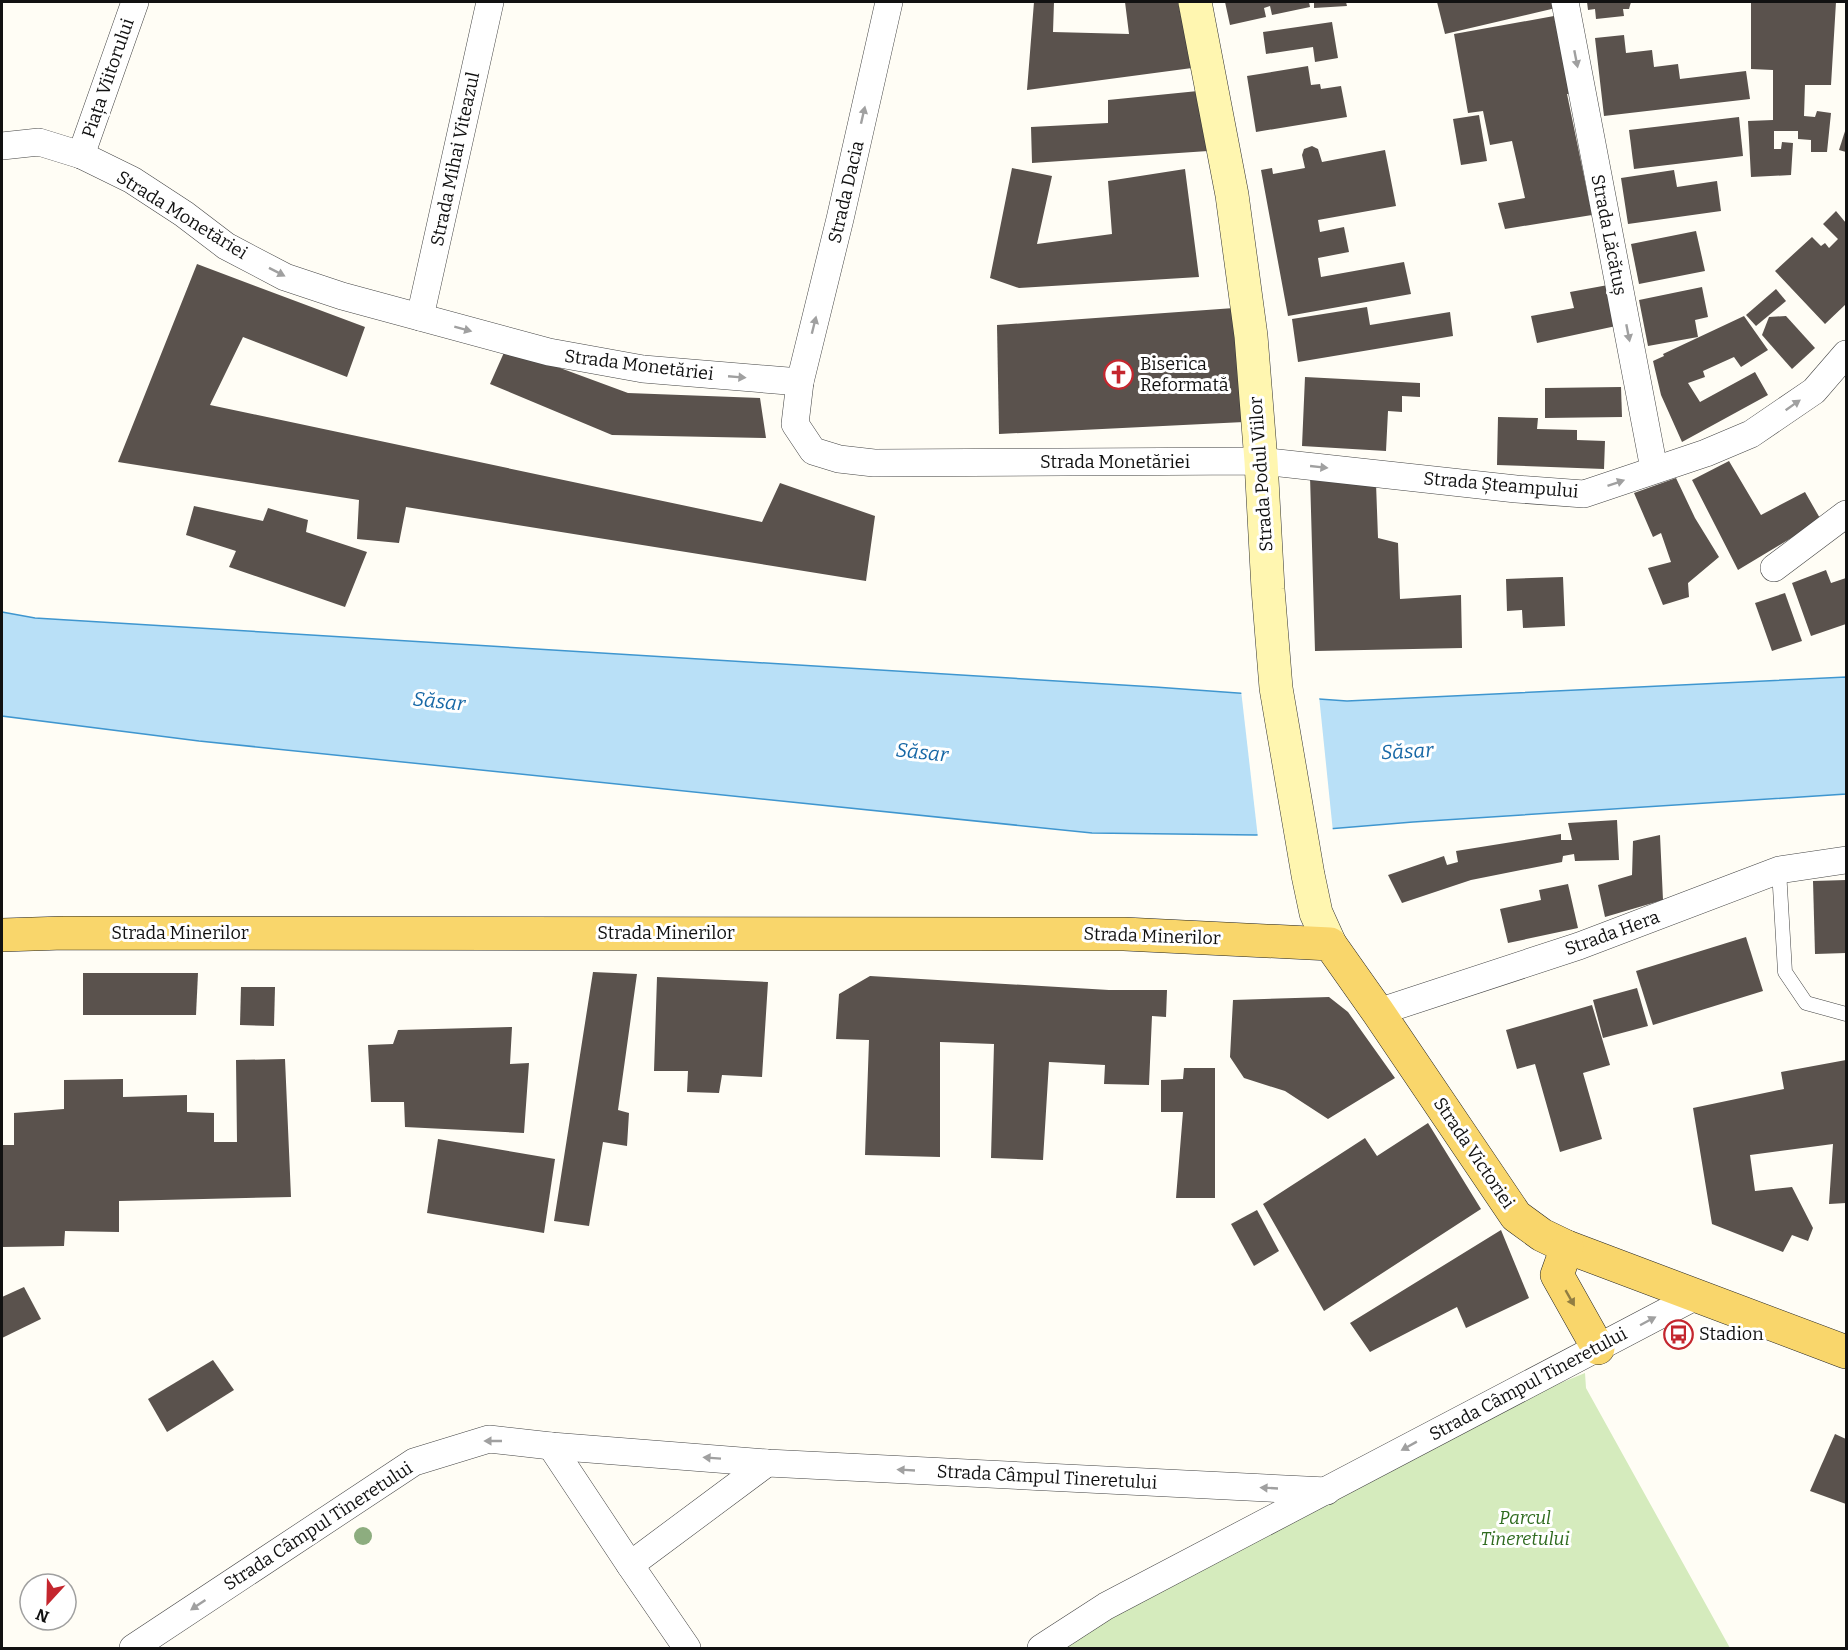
<svg xmlns="http://www.w3.org/2000/svg" width="1848" height="1650" viewBox="0 0 1848 1650" font-family="Bitter,serif">
<style>
.green{fill:#d5ebbd}
.water{fill:#b9e0f7;stroke:#3f96cf;stroke-width:1.5}
.pier{fill:#fffdf5}
.building{fill:#5a524d}
.lines{fill:none;stroke-linecap:round;stroke-linejoin:round}
.service-casing{stroke:#444;stroke-width:15}
.minor-casing{stroke:#444;stroke-width:28}
.secondary-casing{stroke:#333;stroke-width:34}
.primary-casing{stroke:#222;stroke-width:34}
.service{stroke:#fff;stroke-width:14}
.minor{stroke:#fff;stroke-width:27}
.secondary{stroke:#fff6b0;stroke-width:33}
.primary{stroke:#f9d66b;stroke-width:33}
.tree{fill:#8dad7f}
.oneway{fill:#a0a0a0}
.oneway2{fill:#917d42}
.labels{text-anchor:middle;dominant-baseline:central;stroke-width:6;stroke-linejoin:round;paint-order:stroke}
.street-label{font-size:18px;fill:#111;stroke:#fff}
.poi-label{font-size:18px;fill:#111;stroke:#fff;text-anchor:start}
.park-label{font-size:18px;font-style:italic;fill:#2f6b1f;stroke:#fff}
.water-label{font-size:20px;font-style:italic;fill:#1768a6;stroke:#fff}
</style>
<rect width="100%" height="100%" fill="#fffdf5"/>
<!-- green -->
<path class="green" d="M1585 1373 1586 1388 1730 1648H1061L1106 1606 1424 1438Z"/>
<!-- water -->
<path class="water" d="M2 612 35 618 1155 687 1347 701 1846 677V794L1413 822 1256 835 1092 833 199 741 2 716Z"/>
<!-- pier -->
<path class="pier" d="M1241 690 1319 696 1333 832 1258 838Z"/>
<!-- building -->
<g class="building">
<path d="M1034 2H1054L1053 32 1129 34 1125 2H1178L1192 68 1027 90Z"/>
<path d="M1225 2H1309L1310 7 1272 15 1270 6 1264 8 1266 17 1230 25Z"/>
<path d="M1314 2H1346L1347 6 1314 8Z"/>
<path d="M1437 2H1559L1560 7 1445 34Z"/>
<path d="M1587 2H1631L1629 9H1623L1624 16 1596 19 1595 9 1588 10Z"/>
<path d="M1751 2H1836L1831 85H1805L1804 116 1815 117 1817 111 1831 113 1827 152H1811V140L1798 139V131H1774V149H1781L1782 142 1793 143 1791 175 1751 177 1748 121 1773 120V70L1751 69Z"/>
<path d="M1554 16 1569 94H1567L1592 215 1505 229 1498 203 1525 198 1512 141 1490 145 1483 111 1468 113 1454 34Z"/>
<path d="M1332 22 1338 58 1315 62 1313 47 1266 54 1263 32Z"/>
<path d="M1624 35 1626 53 1652 50 1654 67 1678 64 1680 79 1746 71 1750 99 1604 116 1595 38Z"/>
<path d="M1308 66 1311 85 1320 84 1321 89 1341 86 1347 117 1256 132 1247 76Z"/>
<path d="M1198 91 1208 151 1032 163 1031 127 1108 123V100Z"/>
<path d="M1479 115 1487 161 1461 165 1453 119Z"/>
<path d="M1739 117 1743 156 1634 169 1629 130Z"/>
<path d="M1846 128V152L1839 150Z"/>
<path d="M1312 146 1318 149 1322 162 1385 150 1396 206 1318 220 1320 232 1344 227 1349 252 1318 258 1321 277 1404 262 1411 294 1288 316 1261 170 1272 168 1273 174 1305 168 1302 155 1304 149Z"/>
<path d="M1012 168 1052 176 1037 244 1112 234 1108 181 1185 169 1199 277 1019 288 990 278Z"/>
<path d="M1674 170 1677 187 1717 181 1721 211 1628 224 1621 178Z"/>
<path d="M1836 211 1846 223V304L1825 324 1775 271 1812 237 1821 246 1825 243 1829 248 1838 239 1823 224Z"/>
<path d="M1696 231 1705 271 1639 284 1631 244Z"/>
<path d="M197 264 365 327 347 377 243 337 210 405 762 522 780 483 875 516 866 581 406 507 399 543 357 539 359 500 118 462Z"/>
<path d="M1608 285 1616 326 1537 343 1531 316 1574 308 1570 292Z"/>
<path d="M1702 287 1708 317 1695 320 1698 337 1648 346 1639 300Z"/>
<path d="M1776 289 1786 301 1756 326 1746 315Z"/>
<path d="M1367 307 1370 325 1450 312 1453 336 1298 362 1292 319Z"/>
<path d="M1234 308 1244 422 999 434 997 325Z"/>
<path d="M1744 316 1768 350 1741 367 1734 357 1703 371 1705 377 1688 383 1700 402 1755 372 1768 395 1682 442 1661 395 1653 361 1664 356 1663 354Z"/>
<path d="M1786 316 1815 348 1792 369 1762 335 1769 317Z"/>
<path d="M506 348 628 393 760 398 766 438 612 435 490 384Z"/>
<path d="M1305 377 1420 383V397L1402 396V412L1388 411 1386 451 1302 446Z"/>
<path d="M1621 387 1622 417 1545 418V388Z"/>
<path d="M1498 417 1538 418 1537 429 1577 430V440L1605 441 1604 469 1497 465Z"/>
<path d="M1729 461 1761 515 1805 492 1821 520 1738 570 1692 480Z"/>
<path d="M1310 476 1376 483 1378 538 1398 543 1400 599 1461 595 1462 648 1315 651Z"/>
<path d="M1676 478 1695 518 1719 557 1688 583 1689 597 1663 605 1648 568 1671 562 1661 533 1653 537 1634 493Z"/>
<path d="M194 506 263 521 268 508 308 520 306 532 367 552 345 607 229 567 236 551 186 535Z"/>
<path d="M1826 570 1831 583 1846 578V624L1811 636 1792 583Z"/>
<path d="M1563 577 1565 626 1523 628 1522 610 1507 611 1506 579Z"/>
<path d="M1785 593 1802 641 1772 651 1755 603Z"/>
<path d="M1617 820 1619 860 1575 861 1574 854 1563 856 1562 862 1471 880 1402 903 1388 875 1444 856 1447 865 1458 862 1456 851 1561 834V840H1572L1568 823Z"/>
<path d="M1660 835 1663 900 1605 917 1598 885 1632 875 1633 841Z"/>
<path d="M1846 880V953L1815 954 1813 881Z"/>
<path d="M1568 884 1578 928 1508 943 1500 909 1541 900 1539 890Z"/>
<path d="M1746 937 1763 991 1653 1025 1636 971Z"/>
<path d="M593 972 637 974 618 1110 629 1113 627 1146 603 1142 589 1226 554 1221Z"/>
<path d="M83 973H198L196 1015H83Z"/>
<path d="M870 976 1109 990H1167L1166 1017 1152 1016 1149 1085 1104 1084 1105 1065 1049 1062 1043 1160 991 1158 994 1044 940 1042V1157L865 1155 869 1040 836 1039 839 994Z"/>
<path d="M657 977 768 982 762 1077 722 1075 719 1093 687 1092 688 1071H654Z"/>
<path d="M241 987H275L274 1026 240 1025Z"/>
<path d="M1637 988 1648 1026 1603 1038 1593 1000Z"/>
<path d="M1329 997 1348 1012 1395 1078 1328 1119 1285 1091 1244 1078 1230 1057 1233 1000Z"/>
<path d="M1592 1005 1610 1065 1583 1073 1602 1139 1560 1152 1535 1064 1517 1069 1506 1030Z"/>
<path d="M512 1027 510 1064 529 1063 524 1133 405 1127 404 1102H371L368 1045 393 1044 398 1030Z"/>
<path d="M285 1059 291 1197 119 1201V1232L65 1231 64 1246 2 1247V1145H14V1113L64 1109V1080L123 1079V1097L187 1095V1112L214 1113V1142H237L236 1060Z"/>
<path d="M1846 1060V1203L1829 1204 1833 1144 1750 1155 1755 1191 1792 1187 1813 1228 1808 1241 1792 1235 1783 1252 1712 1224 1693 1108 1784 1089 1781 1072Z"/>
<path d="M1184 1068H1215V1198H1176L1183 1112H1161V1080L1183 1079Z"/>
<path d="M1428 1123 1481 1209 1324 1311 1263 1204 1365 1138 1377 1156Z"/>
<path d="M438 1139 555 1159 544 1233 427 1213Z"/>
<path d="M1257 1210 1279 1251 1254 1266 1231 1224Z"/>
<path d="M1501 1230 1529 1298 1466 1328 1457 1307 1370 1352 1350 1323Z"/>
<path d="M24 1287 41 1319 2 1338V1297Z"/>
<path d="M213 1360 234 1390 167 1432 148 1399Z"/>
<path d="M1835 1434 1846 1439V1504L1810 1491Z"/>
</g>
<g class="lines">
<defs>
<path id="service" d="M1779 870 1785 972 1806 1003 1846 1014"/>
<g id="minor">
<path d="M889 2 840 219 800 382 795 424 813 451 839 459 874 463 1261 461 1516 489 1584 494 1706 453 1751 434 1814 391 1846 354"/>
<path d="M1565 2 1654 469"/>
<path d="M2 146 39 142 81 155 132 180 184 214 226 246 285 277 342 296 549 352 643 369 800 382"/>
<path d="M81 155 135 2"/>
<path d="M420 317 490 2"/>
<path d="M1774 568 1846 514"/>
<path d="M1378 1012 1579 946 1779 870 1846 860"/>
<path d="M551 1446 630 1565 687 1648"/>
<path d="M630 1565 767 1463"/>
<path d="M133 1648 414 1462 489 1439 551 1446 767 1463 1327 1491"/>
<path d="M1041 1648 1106 1606 1698 1295"/>
</g>
<path id="secondary" d="M1195 2 1232 195 1251 336 1261 461 1268 589 1276 688 1308 875 1316 913 1330 944"/>
<g id="primary">
<path d="M2 935 64 933 1124 934 1330 944 1378 1012 1516 1216 1542 1235 1567 1247 1846 1352"/>
<path d="M1567 1247 1557 1275 1598 1348"/>
</g>
</defs>
<!-- service casing -->
<use href="#service" class="service-casing"/>
<!-- minor casing -->
<use href="#minor" class="minor-casing"/>
<!-- secondary casing -->
<use href="#secondary" class="secondary-casing"/>
<!-- primary casing -->
<use href="#primary" class="primary-casing"/>
<!-- service -->
<use href="#service" class="service"/>
<!-- minor -->
<use href="#minor" class="minor"/>
<!-- secondary -->
<use href="#secondary" class="secondary"/>
<!-- primary -->
<use href="#primary" class="primary"/>
</g>
<!-- trees -->
<circle class="tree" cx="363" cy="1536" r="9"/>
<!-- one-way arrows -->
<defs><path id="oneway-solid" d="M-6-.8H1V-3.2L6.5 0L1 3.2V.8H-6Z" transform="scale(1.5)"/></defs>
<g class="oneway">
<use href="#oneway-solid" transform="translate(1576 59) rotate(79)"/>
<use href="#oneway-solid" transform="translate(863 115) rotate(-77)"/>
<use href="#oneway-solid" transform="translate(277 272) rotate(27)"/>
<use href="#oneway-solid" transform="translate(814 325) rotate(-76)"/>
<use href="#oneway-solid" transform="translate(463 329) rotate(15)"/>
<use href="#oneway-solid" transform="translate(1628 333) rotate(79)"/>
<use href="#oneway-solid" transform="translate(737 377) rotate(5)"/>
<use href="#oneway-solid" transform="translate(1793 405) rotate(-35)"/>
<use href="#oneway-solid" transform="translate(1319 467) rotate(6)"/>
<use href="#oneway-solid" transform="translate(1616 483) rotate(-19)"/>
<use href="#oneway-solid" transform="translate(1648 1321) rotate(-28)"/>
<use href="#oneway-solid" transform="translate(493 1441) rotate(-180)"/>
<use href="#oneway-solid" transform="translate(1409 1446) rotate(151)"/>
<use href="#oneway-solid" transform="translate(712 1458) rotate(-176)"/>
<use href="#oneway-solid" transform="translate(906 1470) rotate(-177)"/>
<use href="#oneway-solid" transform="translate(1269 1488) rotate(-177)"/>
<use href="#oneway-solid" transform="translate(198 1605) rotate(146)"/>
</g>
<use class="oneway2" href="#oneway-solid" transform="translate(1570 1298) rotate(60)"/>
<!-- icons -->
<defs>
<symbol id="church-ring" viewBox="-11 -11 22 22"><circle r="9.5" fill="#fff" stroke="#c4262e" stroke-width="1.5"/><path d="M-1.2-6h2.4v3.5h3.3v2.4h-3.3V6h-2.4V-.1h-3.3v-2.4h3.3Z" fill="#c4262e"/></symbol>
<symbol id="bus-ring" viewBox="-11 -11 22 22"><circle r="9.5" fill="#fff" stroke="#c4262e" stroke-width="1.5"/><path d="M-5-6H5V4H4V6H2V4H-2V6H-4V4H-5ZM-3.5-4V0h7V-4ZM-3.5 1.2v1.5H-2V1.2ZM2 1.2v1.5H3.5V1.2Z" fill="#c4262e"/></symbol>
</defs>
<g fill-rule="evenodd">
<use href="#church-ring" x="1102" y="358" width="33" height="33"/>
<use href="#bus-ring" x="1662" y="1318" width="33" height="33"/>
</g>
<g class="labels">
<!-- street labels -->
<g class="street-label">
<text transform="translate(108 78) rotate(-71)">Piața Viitorului</text>
<text transform="translate(455 159) rotate(-78)">Strada Mihai Viteazul</text>
<text transform="translate(846 192) rotate(-77)">Strada Dacia</text>
<text transform="translate(182 215) rotate(32)">Strada Monetăriei</text>
<text transform="translate(1609 235) rotate(79)">Strada Lăcătuș</text>
<text transform="translate(639 365) rotate(7)">Strada Monetăriei</text>
<text x="1115" y="462">Strada Monetăriei</text>
<text transform="translate(1261 474) rotate(-94)">Strada Podul Viilor</text>
<text transform="translate(1501 485) rotate(5)">Strada Șteampului</text>
<text x="180" y="933">Strada Minerilor</text>
<text x="666" y="933">Strada Minerilor</text>
<text transform="translate(1612 933) rotate(-20)">Strada Hera</text>
<text transform="translate(1152 936) rotate(2)">Strada Minerilor</text>
<text transform="translate(1474 1153) rotate(56)">Strada Victoriei</text>
<text transform="translate(1528 1384) rotate(-28)">Strada Câmpul Tineretului</text>
<text transform="translate(1047 1477) rotate(3)">Strada Câmpul Tineretului</text>
<text transform="translate(318 1526) rotate(-33)">Strada Câmpul Tineretului</text>
</g>
<!-- poi labels -->
<g class="poi-label">
<text x="1140" y="364">Biserica<tspan x="1140" dy="21">Reformată</tspan></text>
<text x="1699" y="1334">Stadion</text>
</g>
<!-- park labels -->
<g class="park-label">
<text x="1525" y="1518">Parcul<tspan x="1525" dy="21">Tineretului</tspan></text>
</g>
<!-- water labels -->
<g class="water-label">
<text transform="translate(439 701) rotate(6)">Săsar</text>
<text transform="translate(1407 751) rotate(-3)">Săsar</text>
<text transform="translate(922 752) rotate(6)">Săsar</text>
</g>
</g>
<!-- border -->
<rect width="1848" height="1650" fill="none" stroke="#111111" stroke-width="6"/>
<!-- north arrow -->
<g transform="translate(48 1602) rotate(202)"><circle r="28" fill="#ffffff" stroke="#a0a0a0" stroke-width="1.5"/>
<path d="M0-4.5L10 22L0 15L-10 22Z" fill="#c4262e"/>
<text y="-9" font-size="16" font-weight="bold" text-anchor="middle" fill="#111111">N</text>
</g>
</svg>
